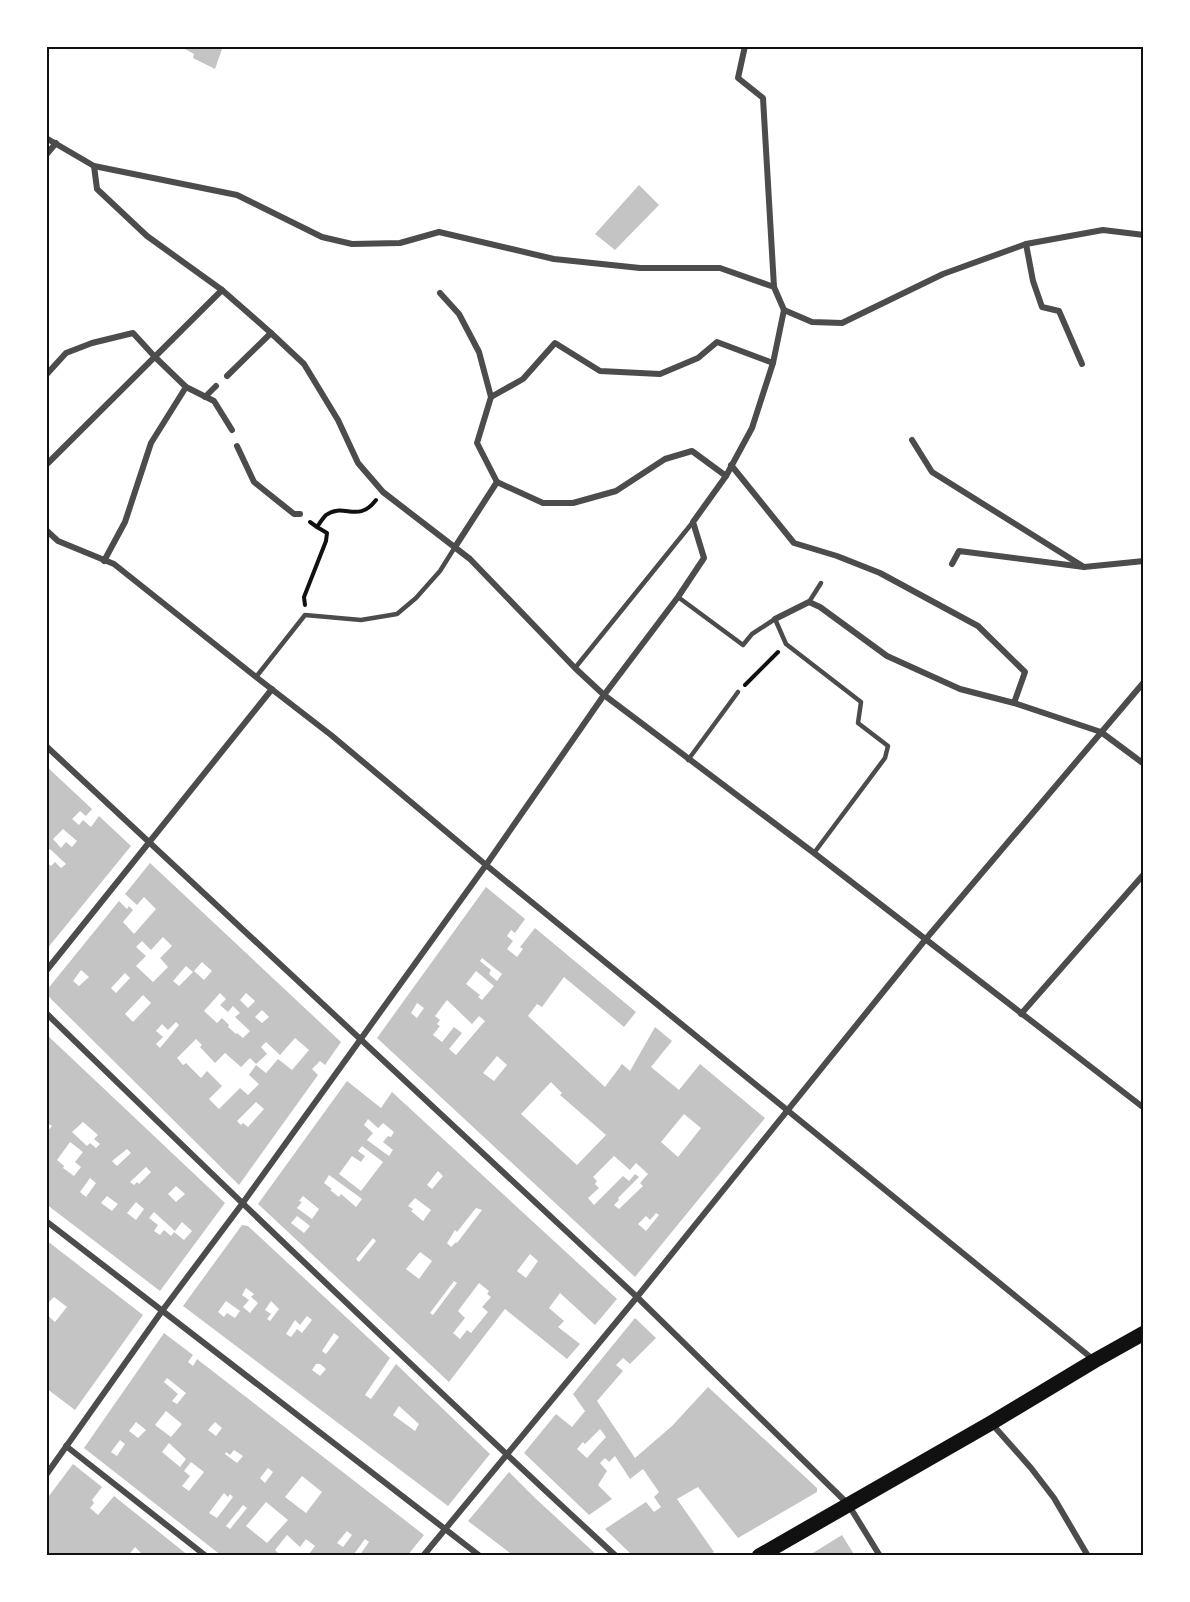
<svg xmlns="http://www.w3.org/2000/svg" width="1190" height="1602" viewBox="0 0 1190 1602" font-family="'Fira Sans',sans-serif">
<style>
.building{fill:#c4c4c4;fill-rule:evenodd}
.lines{fill:none;stroke-linecap:round;stroke-linejoin:round}
.path{stroke:#111;stroke-width:4}
.service{stroke:#4c4c4c;stroke-width:4.5}
.minor{stroke:#4c4c4c;stroke-width:6}
.primary{stroke:#111;stroke-width:15}
.neatline{fill:none;stroke:#111;stroke-width:2}
</style>
<rect width="100%" height="100%" fill="#fff"/>
<!-- building -->
<g class="building">
<path d="M186 46H223L215 69 193 58 194 54 185 49Z"/>
<path d="M639 185 659 205 615 250 595 234Z"/>
<path d="M46 766 92 809 86 816 80 811 72 819 79 825 83 820 91 827 99 816 131 846 46 950V862L51 866 55 862 61 868 66 864 50 849 46 853ZM63 829 77 841 72 847 66 842 61 848 53 839Z"/>
<path d="M150 863 341 1042 325 1065 320 1061 312 1069 318 1075 239 1185 46 994V991L119 901 127 909 129 906 133 910 123 922 134 934 156 909 144 897 137 905 125 894ZM163 937 172 946 160 958 168 967 153 982 136 966 146 956 136 947 142 941 151 950ZM202 962 212 971 204 980 194 971ZM186 966 193 972 179 986 173 981ZM81 970 89 977 79 986 73 981ZM125 973 130 978 116 993 111 988ZM220 993 226 999 220 1005 228 1012 233 1006 240 1013 235 1017 250 1031 243 1038 237 1033 236 1034 228 1027 229 1025 222 1018 217 1023 204 1011ZM246 993 255 1001 248 1008 240 1000ZM143 995 151 1003 133 1022 125 1014ZM262 1010 269 1017 262 1023 255 1017ZM176 1022 179 1025 160 1048 156 1044 163 1037 156 1031 162 1024 168 1030ZM295 1038 309 1050 292 1070 278 1059 266 1073 256 1065 249 1075 259 1084 248 1095 240 1088 219 1109 209 1099 222 1086 207 1071 201 1078 186 1063 183 1065 177 1058 196 1039 202 1045 200 1047 215 1063 225 1053 241 1067 250 1058 256 1064 267 1054 261 1047 266 1042 280 1055ZM256 1102 264 1109 248 1127 243 1123 241 1125 237 1121Z"/>
<path d="M486 887 525 919 515 933 511 930 507 936 513 941 507 949 517 957 523 949 520 947 535 928 636 1012 624 1027 564 977 542 1007 537 1004 528 1016 605 1087 622 1064 630 1071 655 1027 672 1041 651 1067 679 1090 700 1064 765 1118 635 1277 377 1038ZM482 958 502 974 497 981 489 974 491 970 480 961ZM476 971 494 986 482 1000 478 997 480 995 466 984ZM447 1000 472 1024 479 1016 485 1021 456 1055 449 1049 462 1033 454 1027 442 1042 433 1035 440 1026 437 1024 440 1020 435 1016ZM417 1003 424 1008 417 1018 411 1013ZM497 1056 507 1065 494 1081 483 1073ZM551 1082 562 1093 560 1095 606 1135 577 1165 521 1114ZM684 1114 701 1128 678 1157 661 1142ZM614 1156 630 1170 636 1163 648 1174 640 1183 643 1186 619 1209 614 1205 619 1200 618 1198 639 1177 635 1174 629 1181 623 1176 594 1205 588 1198 599 1188 595 1184 597 1181 593 1177ZM656 1213 659 1215 646 1231 638 1224 646 1216 650 1220Z"/>
<path d="M46 1034 225 1203 160 1291 46 1204V1133L52 1126 46 1122ZM83 1122 98 1135 94 1139 100 1144 96 1148 90 1143 87 1146 72 1132ZM70 1142 83 1152 75 1162 81 1167 74 1176 63 1168 64 1166 57 1160ZM127 1149 131 1153 117 1166 112 1161ZM146 1167 151 1172 139 1184 137 1182 134 1185 130 1182ZM90 1178 96 1183 86 1197 80 1192ZM176 1186 185 1194 176 1202 168 1194ZM107 1196 118 1204 112 1211 101 1203ZM136 1202 144 1209 136 1220 127 1213ZM154 1212 175 1231 182 1222 192 1231 184 1240 174 1232 171 1236 164 1230 160 1235 154 1231 158 1225 149 1218Z"/>
<path d="M347 1081 381 1108 392 1092 617 1299 595 1325 560 1293 549 1308 564 1321 558 1327 580 1344 567 1359 505 1309 449 1382 258 1204ZM368 1119 378 1128 383 1123 394 1132 391 1137 388 1136 383 1142 393 1150 389 1156 367 1140 373 1133 364 1125ZM362 1146 383 1162 361 1191 339 1174 352 1156 361 1162 365 1156 358 1151ZM438 1171 443 1176 432 1189 427 1185ZM329 1175 362 1199 356 1207 341 1194 339 1197 330 1190 332 1189 324 1183ZM303 1196 319 1209 312 1219 297 1208 302 1202 299 1201ZM415 1198 431 1210 423 1221 411 1211 413 1209 408 1206ZM476 1208 482 1210 457 1243 456 1242 451 1247 447 1243 455 1230 457 1232ZM297 1216 310 1226 304 1233 291 1223ZM373 1238 376 1241 359 1262 356 1259ZM420 1252 432 1261 419 1279 406 1269ZM530 1254 538 1261 526 1278 517 1271ZM454 1281 457 1283 433 1315 430 1313ZM479 1283 489 1291 487 1294 491 1297 482 1307 488 1312 471 1333 467 1330 460 1339 453 1333 465 1318 458 1311Z"/>
<path d="M242 1225 248 1226 390 1358 365 1395 371 1399 396 1364 490 1454 448 1506 183 1306ZM246 1288 254 1294 251 1297 258 1303 250 1313 243 1307 249 1300 242 1295ZM226 1301 240 1311 235 1318 227 1313 224 1317 218 1312ZM271 1301 279 1309 270 1321 267 1319 271 1314 265 1310ZM307 1316 312 1320 302 1333 297 1329 291 1337 286 1334 295 1320 300 1325ZM334 1333 339 1337 326 1354 322 1351ZM316 1364H320L326 1369 320 1376 312 1370ZM399 1406 419 1424 415 1431 393 1415Z"/>
<path d="M46 1240 143 1315 75 1410 46 1388V1337L48 1335 46 1333V1314L55 1322 67 1307 54 1297 46 1305Z"/>
<path d="M635 1318 656 1338 630 1364 623 1358 616 1365 623 1371 597 1401 635 1458 672 1426 708 1387 817 1488V1492L738 1538 698 1487 677 1499 714 1552 706 1556H633L605 1529 646 1502 654 1512 661 1507 654 1497 659 1492 643 1469 630 1479 615 1456 609 1462 605 1458 600 1463 607 1471 598 1485 612 1499 589 1515 524 1453 556 1414 572 1427 585 1411 573 1394ZM600 1429 606 1437 587 1458 577 1449 583 1442 585 1444Z"/>
<path d="M164 1333 193 1355 188 1362 193 1366 197 1359 424 1535 407 1556H359L369 1542 365 1539 354 1554 356 1556H311L309 1554 315 1546 306 1539 300 1547 287 1535 275 1550 281 1556H222L84 1448ZM167 1378 186 1393 177 1404 172 1401 178 1394 164 1382ZM166 1411 182 1424 171 1437 155 1425ZM136 1422 146 1430 138 1438 129 1431ZM215 1422 222 1428 216 1436 208 1430ZM120 1440 125 1444 117 1456 111 1452ZM169 1443 186 1459 180 1467 162 1452ZM234 1450 243 1456 237 1463 225 1454 226 1452 230 1455ZM191 1462 204 1472 189 1491 182 1486 190 1476 184 1471ZM268 1468 273 1472 265 1483 260 1478ZM302 1476 322 1492 306 1513 285 1497ZM224 1493 228 1497 230 1494 233 1497 217 1518 209 1513ZM266 1502 288 1520 267 1543 246 1526ZM243 1505 247 1508 230 1529 226 1526ZM347 1531 352 1535 343 1547 337 1543Z"/>
<path d="M73 1464 102 1487 92 1500 94 1503 90 1508 98 1515 114 1496 189 1556H141L142 1554 135 1547 128 1556H46V1500Z"/>
<path d="M509 1472 535 1498 598 1556H514L468 1521Z"/>
<path d="M842 1535 855 1556H808Z"/>
</g>
<g class="lines">
<!-- path -->
<g class="path">
<path d="M310 522 317 527C319 524 323 518 326 515 344 502 358 524 376 500"/>
<path d="M305 605 304 597 326 541 327 533 317 527"/>
<path d="M745 685 778 652"/>
</g>
<!-- service -->
<g class="service">
<path d="M678 597 743 645 752 634 775 619 786 644 861 702 858 723 888 746 885 758 814 853"/>
<path d="M809 602 821 583"/>
<path d="M575 668 693 522"/>
<path d="M256 677 305 615 361 620 397 614 416 598 440 571 455 547"/>
<path d="M688 760 738 692"/>
</g>
<!-- minor -->
<g class="minor">
<path d="M745 46 738 78 763 98 774 287 784 310"/>
<path d="M46 138 94 166 237 195 322 237 352 244 400 243 439 232 554 259 640 268H720L774 287"/>
<path d="M46 155 56 143"/>
<path d="M94 166 97 189 147 236 222 290 271 333 304 364 338 420 358 463 383 492 470 559 575 668 604 695 814 853 1144 1108"/>
<path d="M1026 244 1033 281 1042 307 1059 311 1082 364"/>
<path d="M440 293 459 314 479 352 491 397"/>
<path d="M784 310 812 322 842 323 943 274 1026 244 1103 230 1144 235"/>
<path d="M46 375 66 353 92 343 133 333 155 357 186 387 151 443 125 522 104 561"/>
<path d="M227 376 271 333"/>
<path d="M186 387 214 401 232 430"/>
<path d="M205 397 216 386"/>
<path d="M912 440 932 472 1084 567"/>
<path d="M237 446 254 482 294 514H300"/>
<path d="M46 465 222 290"/>
<path d="M731 465 794 543 837 556 880 573 978 626 1025 672 1014 703"/>
<path d="M497 482 477 443 491 397 523 379 555 343 600 371 660 374 698 358 717 342 773 363"/>
<path d="M46 530 58 541 114 564 256 677 331 735 486 865 1094 1360"/>
<path d="M455 547 497 482 543 503H573L616 491 665 459 692 451 726 476"/>
<path d="M952 564 959 551 1084 567 1144 561"/>
<path d="M775 619 809 602 820 607 887 656 960 689 1014 703 1101 732 1144 764"/>
<path d="M46 746 637 1297 848 1504 880 1556"/>
<path d="M46 971 272 689"/>
<path d="M46 1013C234 1196 423 1378 616 1556"/>
<path d="M1021 1014 1144 874"/>
<path d="M46 1221 480 1556"/>
<path d="M992 1424 1031 1468 1054 1498 1088 1556"/>
<path d="M66 1446 206 1556"/>
<path d="M46 1475 162 1311 242 1204 486 865 604 695 678 597 704 558 693 522 726 476 752 428 773 363 784 310"/>
<path d="M423 1556 637 1297 925 940 1144 682"/>
</g>
<!-- primary -->
<path class="primary" d="M759 1556 991 1423 1094 1361 1144 1333"/>
</g>
<!-- border -->
<rect width="1190" height="1602" fill="none" stroke="#ffffff" stroke-width="96"/>
<rect x="48" y="48" width="1094" height="1506" class="neatline"/>
</svg>
